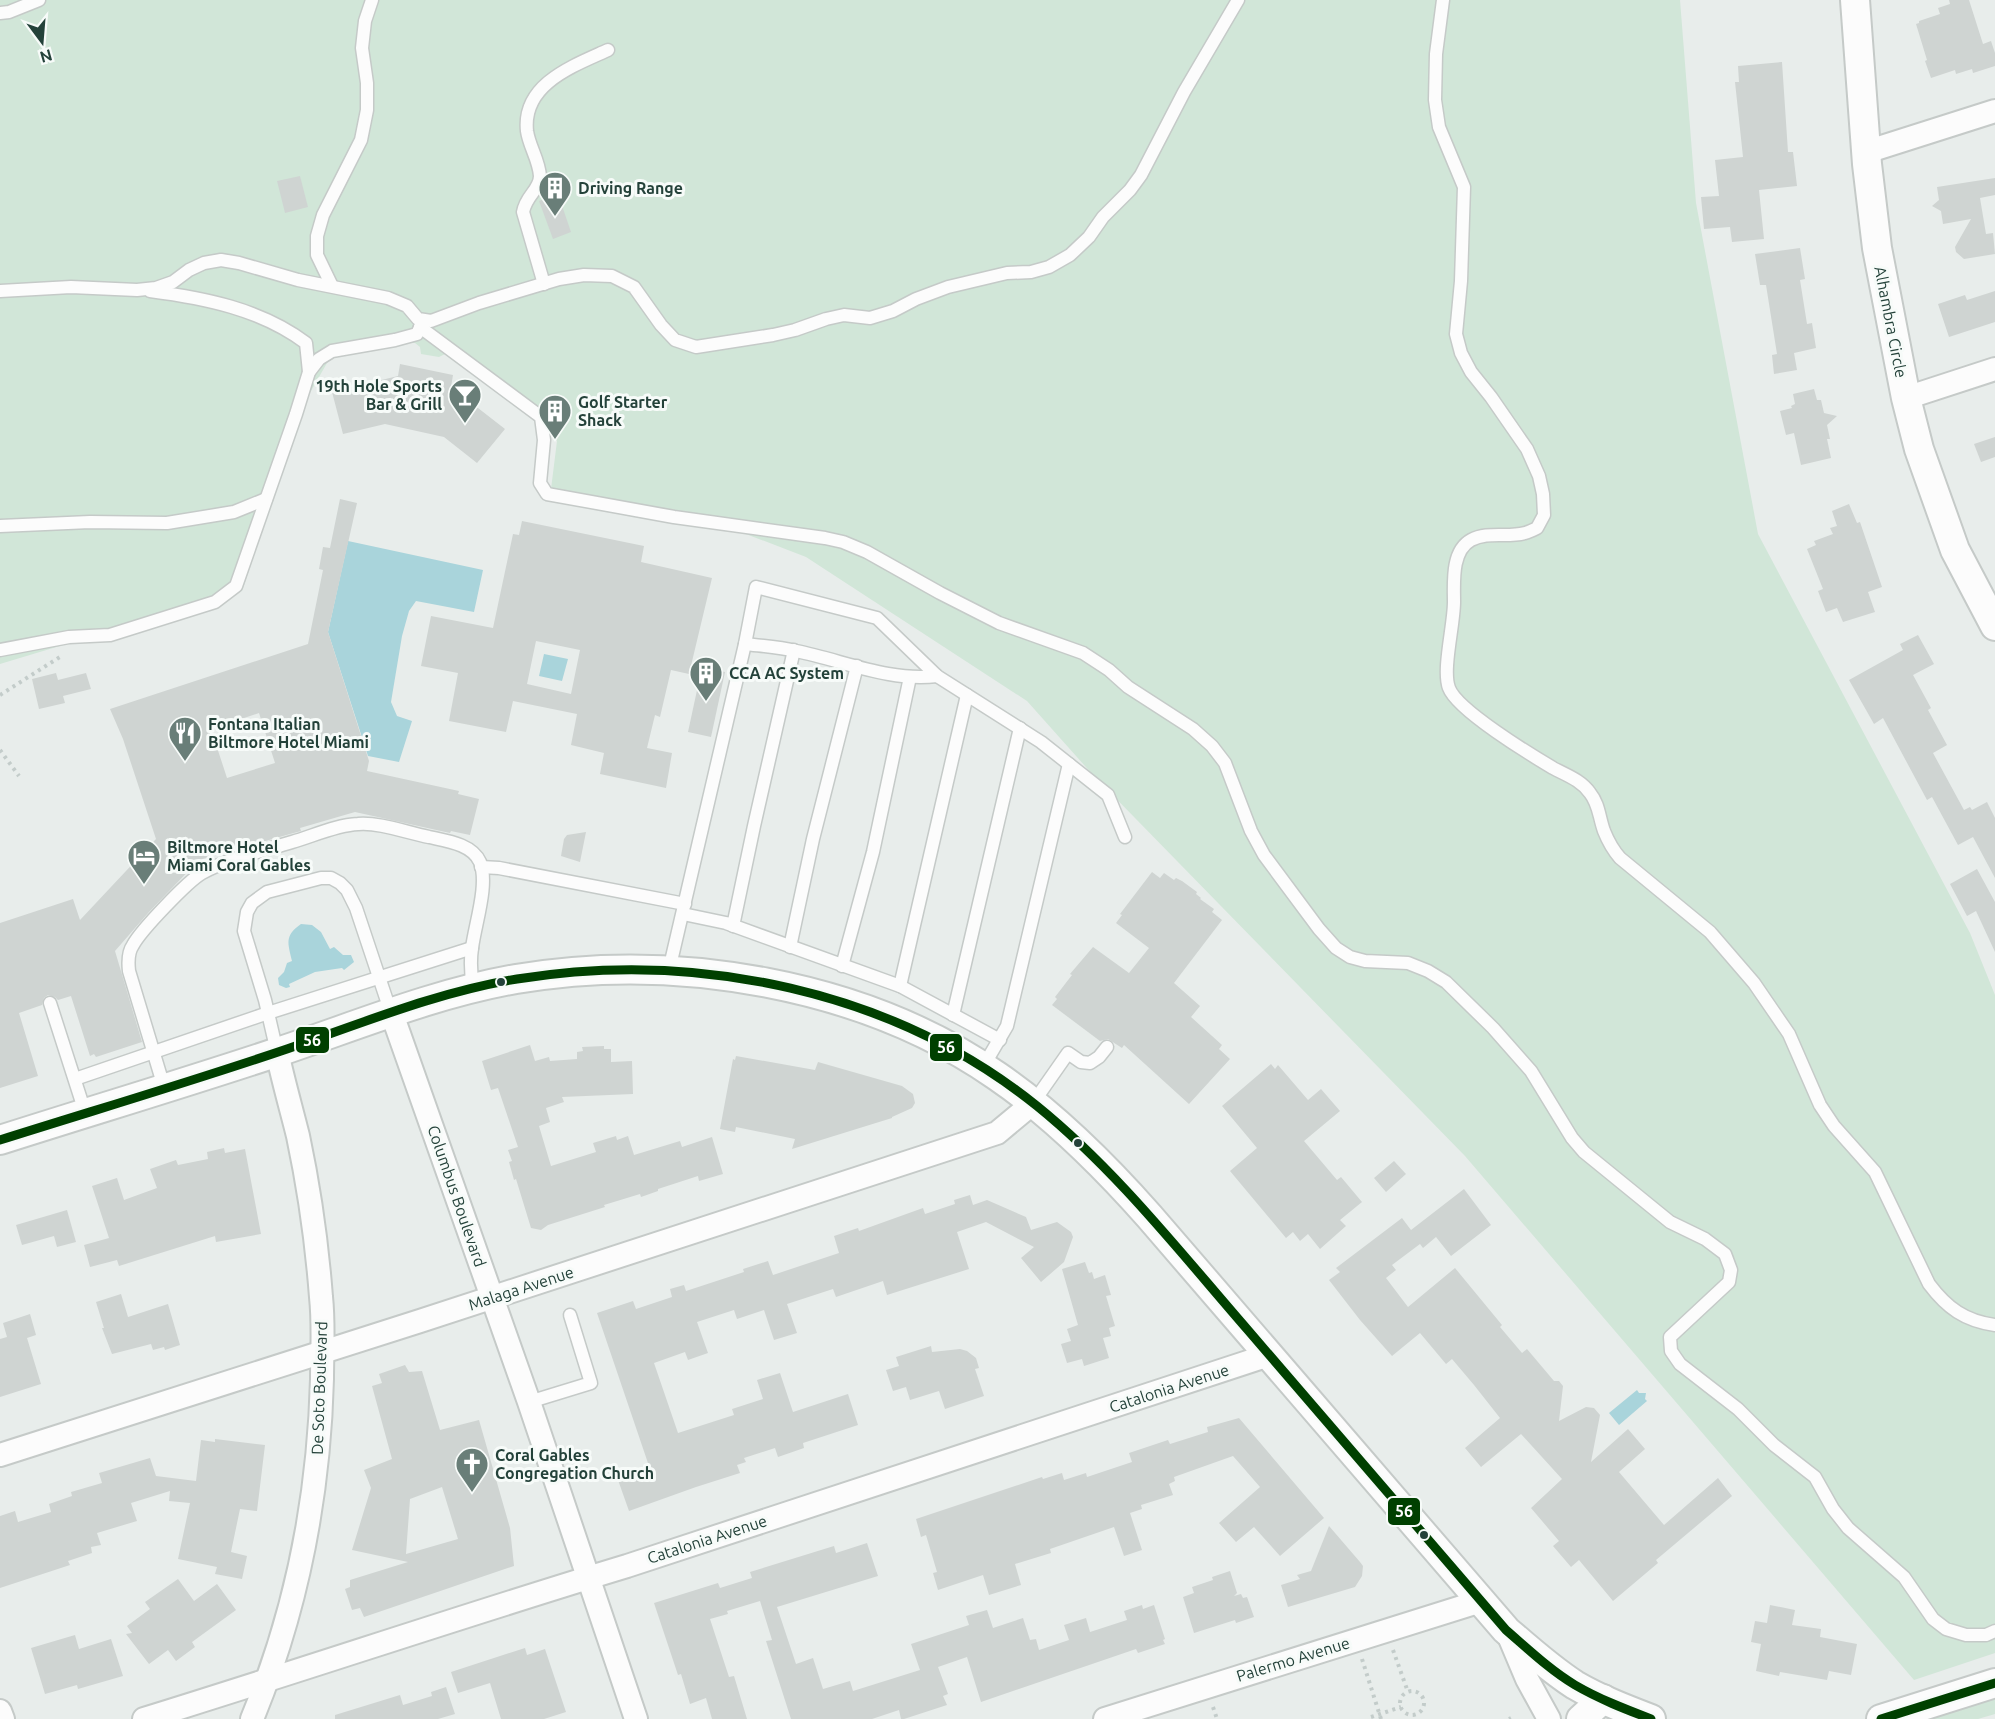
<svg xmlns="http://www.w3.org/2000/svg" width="1995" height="1719" viewBox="0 0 1995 1719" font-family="Ubuntu,sans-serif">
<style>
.green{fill:#d1e6d8}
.water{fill:#a9d4db}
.building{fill:#cfd4d2;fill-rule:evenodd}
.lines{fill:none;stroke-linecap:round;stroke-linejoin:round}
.service-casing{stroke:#c5cac8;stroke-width:15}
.minor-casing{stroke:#c5cac8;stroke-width:26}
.tertiary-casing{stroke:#c5cac8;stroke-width:32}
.path{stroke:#c3ccca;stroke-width:4;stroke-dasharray:3 4.5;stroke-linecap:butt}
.service{stroke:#fcfcfc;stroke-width:12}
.minor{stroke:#fcfcfc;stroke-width:22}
.tertiary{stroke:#fcfcfc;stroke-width:28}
.bus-1-casing{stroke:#f7fbf9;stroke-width:14}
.bus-1{stroke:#004000;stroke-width:9}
.bus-dot{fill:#24423a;stroke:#f7fbf9;stroke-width:2}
.labels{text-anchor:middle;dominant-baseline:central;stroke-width:6;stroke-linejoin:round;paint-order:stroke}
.poi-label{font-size:16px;font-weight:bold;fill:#24423a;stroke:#f7fbf9;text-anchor:start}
.street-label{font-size:16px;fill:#24423a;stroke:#f7fbf9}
.line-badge{stroke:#f7fbf9;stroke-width:2}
.badge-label{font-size:16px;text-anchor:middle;font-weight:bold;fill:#fff}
</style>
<rect width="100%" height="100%" fill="#e8edeb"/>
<!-- green -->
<g class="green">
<path d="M0 0H1680L1696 203 1758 534 1970 933 1995 995V1653L1914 1680 1465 1156 1093 775 1027 701 806 557 707 519 551 489 557 441 545 428 445 354 439 357 421 354 420 347 415 343 409 342 336 354 327 363 307 398 242 591 0 664Z"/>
<path d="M1995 1698V1714L1978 1719H1915Z"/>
</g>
<!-- water -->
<g class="water">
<path d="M348 541 483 570 474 612 416 601 409 611 402 636 391 702 397 716 412 721 399 762 368 756 328 632Z"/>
<path d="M544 654 568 659 562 681 539 676Z"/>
<path d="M301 924 312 925 321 932 330 949 334 947 343 955H351L354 962 344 970 342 968 315 972 289 984 290 987 286 988 279 985 278 978 284 972 287 963 292 961C288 943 284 936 301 924Z"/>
<path d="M1637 1390 1639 1393H1646L1645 1399 1647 1401 1619 1425 1609 1413Z"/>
</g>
<!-- building -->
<g class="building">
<path d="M1949 0H1969L1983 44 1991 41 1995 53V66L1973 73 1972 69 1956 74 1955 70 1931 78 1925 61 1927 60 1916 24 1919 23V21L1940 14 1938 8 1950 4Z"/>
<path d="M1782 62 1788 152H1793L1797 186 1759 190 1764 239 1732 242 1730 227 1704 229 1701 197 1719 196 1715 160 1743 157 1735 82H1739L1738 66Z"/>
<path d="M300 176 308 207 285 213 277 181Z"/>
<path d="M1995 178V195L1980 198 1986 234 1993 233 1995 254 1964 259 1956 252 1955 247 1971 219 1943 224 1941 211 1932 206 1939 200 1937 187Z"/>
<path d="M558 194 571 232 553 239 539 201Z"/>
<path d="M1800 248 1805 279 1800 280 1807 324 1812 323 1816 348 1794 353 1797 370 1774 374 1772 355 1777 354 1766 285H1760L1755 254Z"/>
<path d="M1995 291V322L1949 337 1938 304 1965 295 1967 300Z"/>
<path d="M400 364 453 375 451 387 505 429 477 463 444 437 385 424 343 434 332 392 398 376Z"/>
<path d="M1814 389 1817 400H1821L1824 413 1837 416 1827 425 1830 439H1827L1831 458 1801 465 1794 433 1786 435 1780 411 1792 408 1791 406 1795 404 1793 394Z"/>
<path d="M1995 437V457L1981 462 1974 444Z"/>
<path d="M340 499 357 503 328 632 369 761 367 771 459 791 458 794 479 799 470 835 451 831 450 833 355 812 300 828 301 831 290 834 199 860 149 912 115 951 142 1042 96 1057 94 1054 90 1056 71 996 58 1000 55 997 48 995 44 998 42 1005 19 1013 38 1076 0 1088V923L73 899 80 920 156 839 123 739 110 709 308 644 323 570 319 569 323 547 330 548ZM259 713 275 763 227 778 211 729Z"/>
<path d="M1849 504 1857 523 1860 522 1882 587 1868 592 1875 612 1843 622 1837 608 1826 612 1818 591 1823 589 1807 549 1816 545 1814 541 1833 534 1830 528 1837 526 1832 511Z"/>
<path d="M522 521 644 546 641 562 712 578 689 674 671 670 660 717 655 715 647 748 672 753 666 788 600 774 604 753 571 745 577 714 513 701 506 732 449 721 458 673 421 666 431 616 493 628 513 534 519 535ZM536 641 580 650 571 694 527 684Z"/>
<path d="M1918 635 1934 664 1913 675 1931 708 1928 710 1947 745 1933 753 1964 810 1970 807 1972 810 1987 802 1995 818V878L1973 837 1958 845 1932 797 1927 800 1883 718 1874 724 1849 680 1903 650 1900 644Z"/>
<path d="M702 667 725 672 711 737 688 732Z"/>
<path d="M56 673 58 680 86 673 91 689 63 696 65 703 39 709 32 679Z"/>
<path d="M586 832 580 862 561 856 564 839 567 835Z"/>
<path d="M1977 869 1995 902V952L1976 911 1967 916 1950 884Z"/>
<path d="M1152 872 1160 878 1164 873 1174 880 1176 878 1182 881 1197 892 1196 894 1201 898 1200 899 1214 909 1212 912 1222 920 1174 983 1200 1006 1191 1017 1222 1045 1219 1049 1230 1059 1189 1104 1124 1045 1122 1048 1108 1039 1100 1041 1052 1005 1057 999 1055 997 1072 975 1070 974 1093 947 1129 973 1149 948 1116 923 1122 915 1120 914Z"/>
<path d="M530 1045 535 1061 549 1057 550 1061 577 1059V1052L583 1051 582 1047 604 1046V1049H611V1062L632 1061 633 1094 562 1097 564 1102 546 1108 550 1122 539 1126 551 1166 596 1152 593 1143 616 1136 617 1140 628 1136 634 1155 680 1141 682 1147 712 1137 723 1174 699 1181 698 1176 658 1189V1191L641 1197 640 1194 604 1205 605 1207 548 1225 541 1230 531 1228 516 1179 514 1180 509 1162 512 1161 508 1150 518 1147 498 1088 491 1090 482 1061Z"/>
<path d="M736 1056 815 1070 818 1062 902 1086 913 1094 915 1103 912 1108 892 1117V1118L792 1149 795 1139 736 1127 735 1132 720 1129 733 1059 735 1060Z"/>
<path d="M1271 1064 1275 1069 1278 1065 1308 1100 1321 1089 1340 1111 1304 1141 1337 1180 1341 1177 1362 1202 1340 1220 1346 1226 1320 1249 1308 1234 1300 1241 1293 1232 1286 1238 1230 1171 1257 1148 1222 1106Z"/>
<path d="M224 1148 225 1153 245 1149 261 1234 216 1242 215 1236 119 1266 117 1260 90 1267 84 1245 109 1238 92 1186 117 1178 124 1200 157 1188 150 1169 176 1160 178 1165 208 1159 207 1152Z"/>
<path d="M1394 1161 1406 1174 1386 1192 1374 1178Z"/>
<path d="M1464 1189 1491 1225 1451 1256 1436 1237 1423 1248 1420 1244 1392 1265 1396 1270 1386 1278 1408 1307 1455 1268 1502 1325 1500 1327 1522 1353 1527 1349 1554 1381H1559L1563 1386 1559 1421 1586 1407 1594 1408 1600 1415 1591 1462 1628 1429 1645 1449 1619 1472 1664 1525 1718 1478 1732 1496 1656 1560 1658 1563 1613 1601 1579 1560 1571 1567 1553 1546 1559 1541 1531 1508 1562 1479 1521 1434 1481 1467 1465 1448 1500 1418 1474 1385 1452 1359 1446 1364 1420 1333 1392 1356 1360 1320 1329 1280 1340 1272 1336 1268 1402 1218 1411 1230Z"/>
<path d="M970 1195 973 1205 987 1200 1026 1217 1031 1230 1057 1222 1071 1232 1073 1237 1064 1262 1041 1282 1021 1258 1034 1247 986 1222 957 1232 969 1269 887 1295 883 1281 836 1297 833 1289 787 1304 797 1333 774 1340 764 1310 737 1319 734 1310 697 1322 708 1353 688 1360 685 1352 654 1363 678 1433 734 1415 732 1409 763 1399 757 1380 780 1373 793 1412 848 1394 858 1425 803 1443 804 1448 778 1457 775 1448 744 1458 746 1462 737 1465 740 1473 696 1487 629 1511 618 1480 650 1469 597 1313 633 1301 636 1309 672 1297 670 1289 684 1285 686 1291 744 1272 743 1269 768 1261 773 1275 839 1253 834 1236 858 1228 859 1231 923 1208 925 1214 955 1204 954 1200Z"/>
<path d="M67 1210 76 1242 57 1247 54 1236 22 1245 16 1225Z"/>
<path d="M1085 1262 1089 1273 1092 1272 1094 1279 1105 1275 1111 1295 1106 1296 1115 1326 1109 1328 1111 1336 1103 1338 1109 1358 1084 1366 1082 1359 1067 1363 1061 1344 1071 1341 1067 1329 1078 1325 1062 1269Z"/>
<path d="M121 1294 128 1317 168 1304 180 1345 165 1350 164 1347 153 1350 151 1344 112 1354 102 1328H104L96 1302Z"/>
<path d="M30 1314 36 1335 27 1338 41 1384 0 1397V1339L7 1337 3 1323Z"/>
<path d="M931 1346 932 1352 960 1349 967 1351 976 1358 979 1368 975 1369 984 1396 945 1409 939 1391 910 1400 906 1387 893 1391 886 1370 899 1366 896 1357Z"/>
<path d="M405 1365 409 1372 422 1371 440 1430 479 1420 510 1528 514 1566 364 1617 360 1608 352 1610 345 1589 350 1587V1580L408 1562 352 1550 371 1488 364 1470 392 1459 372 1386 382 1383 379 1374ZM442 1487 458 1539 406 1554 410 1499Z"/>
<path d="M1239 1418 1324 1518 1280 1556 1254 1527 1236 1542 1219 1523 1260 1487 1233 1456 1174 1477 1175 1481 1169 1484 1173 1495 1141 1505 1142 1509 1130 1513 1142 1550 1124 1556 1114 1527 1050 1549 1051 1553 1015 1564 1021 1585 989 1595 983 1575 938 1590 933 1573 937 1572 926 1535 921 1537 916 1519 1042 1477 1043 1479 1062 1473 1064 1480 1086 1473 1087 1477 1132 1462 1129 1453 1168 1440 1170 1444 1208 1432 1207 1427Z"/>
<path d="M215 1439 265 1445 257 1511 240 1509 231 1552 247 1556 242 1579 215 1574 217 1567 178 1559 190 1503 169 1501 170 1491 131 1503 137 1521 97 1533 101 1545 91 1547 92 1553 68 1561 70 1565 0 1588V1516L15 1511 18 1522 51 1512 49 1504 72 1496 71 1492 102 1483 99 1473 150 1458 156 1476 196 1481 201 1440 215 1442Z"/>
<path d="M1329 1526 1360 1562 1363 1566 1362 1576 1355 1587 1288 1607 1281 1585 1300 1579 1297 1575 1311 1571Z"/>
<path d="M867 1543 878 1576 777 1607 796 1664 813 1658 823 1689 850 1681 853 1691 920 1670 911 1644 969 1625 966 1616 987 1610 993 1628 1023 1618 1030 1640 1036 1639 1039 1650 1069 1640 1064 1625 1086 1618 1090 1632 1127 1620 1124 1611 1142 1605 1143 1609 1154 1605 1165 1639 1163 1640 1165 1644 1138 1653 1136 1649 981 1702 967 1657 938 1667 948 1694 943 1696 947 1705 904 1719H901L899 1710 872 1719H791L766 1641 772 1640 760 1601 727 1611 728 1614 710 1619 729 1677 734 1676 747 1719H712L706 1698 690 1704 681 1674 678 1675 654 1603 718 1583 720 1588 752 1578 750 1572 834 1546 836 1553Z"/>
<path d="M1230 1571 1237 1593 1234 1596 1241 1594 1243 1598 1247 1597 1254 1617 1236 1623 1235 1620 1194 1633 1183 1597 1194 1593 1192 1587 1213 1580 1212 1577Z"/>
<path d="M178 1579 194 1601 217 1584 236 1610 192 1642 195 1647 176 1661 168 1650 149 1664 126 1634 132 1633 127 1626 150 1609 145 1602Z"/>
<path d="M1770 1605 1795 1610 1792 1625 1821 1629 1820 1637 1857 1644 1851 1675 1829 1671 1827 1680 1780 1672 1779 1676 1756 1671 1761 1644 1751 1642 1755 1621 1767 1623Z"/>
<path d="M75 1635 79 1649 111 1639 123 1676 78 1689 77 1685 45 1694 31 1648Z"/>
<path d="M525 1648 527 1655 545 1649 566 1712 544 1719H501L490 1683 458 1693 451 1672Z"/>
<path d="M446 1687 455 1714 438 1719H335V1715L400 1695 403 1705 432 1696 431 1692Z"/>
</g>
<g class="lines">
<defs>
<g id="service">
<path d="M1443 0 1436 54 1435 100 1439 127 1464 187 1461 281 1456 334 1461 353 1471 372 1491 397 1527 449 1539 476 1543 494 1544 515 1537 528C1533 530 1529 532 1525 533 1507 538 1488 531 1471 540 1451 551 1454 583 1454 602 1454 625 1442 670 1449 688 1457 710 1531 755 1553 768 1566 775 1581 780 1590 793 1599 804 1599 817 1604 831 1608 841 1613 850 1620 858L1710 932 1754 983 1789 1034 1820 1105 1834 1126 1875 1172 1929 1284C1947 1308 1965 1321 1995 1325"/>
<path d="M0 13 9 12 39 0"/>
<path d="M544 284 523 212C526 195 540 190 540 176 539 160 529 146 527 131 522 84 573 66 608 50"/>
<path d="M332 286 317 255V236L323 215 361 140 367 110V83L362 48 365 21 372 0"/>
<path d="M0 291 71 287 137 290 156 288 173 282 189 270 204 263 221 260 239 263 298 280 388 298 407 306 418 319 431 321 479 303 559 279 584 275 612 276 634 287 661 325 675 340 696 347 773 335 795 330 826 319 844 315 870 318 893 311 916 299 948 287 1007 273 1031 272 1049 267 1070 255 1089 237 1103 217 1130 190 1141 175 1184 92 1238 0"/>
<path d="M150 291C204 298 261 309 306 343L309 372"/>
<path d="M420 327 541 417 544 440 540 483 547 494 674 517 825 538 843 542 867 552 940 593 999 623 1083 653 1109 670 1128 687 1193 729 1212 746 1225 763 1251 831 1264 855 1319 929 1336 948 1350 957 1365 961 1408 963 1428 971 1446 982 1493 1028 1531 1071 1572 1138 1584 1152 1670 1222 1705 1239 1725 1254 1731 1270 1729 1282 1670 1337 1671 1351 1680 1364 1738 1409 1774 1445 1815 1477 1833 1509 1848 1528 1904 1577 1933 1619 1946 1629 1966 1635H1986L1995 1631"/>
<path d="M0 526 90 522 167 523 234 512 266 499"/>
<path d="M745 644C762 646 779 647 796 651 842 660 889 682 937 676"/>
<path d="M0 650 69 637 110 635 215 602 236 586 296 414 309 372 319 359 332 351 395 340 417 334 423 321"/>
<path d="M481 867 499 868 685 904"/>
<path d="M683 914 726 923 900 986 1000 1040"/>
<path d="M733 926 754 826 794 650"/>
<path d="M790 947 813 839 857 666"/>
<path d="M842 966 873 852 910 677"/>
<path d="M669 970 745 644 756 587 877 618 937 676 1041 742 1108 795 1125 837"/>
<path d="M900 986 967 695"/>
<path d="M50 1003 85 1112"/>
<path d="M953 1015 1020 728"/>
<path d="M277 1052 265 1000 244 931 247 912 252 903 267 892 321 878H331L340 883 347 890 356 908 391 1013"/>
<path d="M983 1067 1007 1026 1069 764"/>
<path d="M75 1079 268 1013 472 948"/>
<path d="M164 1087 129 971C128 962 128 952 133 945 141 930 188 881 202 873 229 858 263 851 292 842 313 836 336 825 358 824 379 822 408 833 429 837 447 841 472 844 480 862 489 884 475 924 472 948 470 961 471 975 473 988"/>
<path d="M1033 1103 1068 1053 1081 1062 1090 1063 1099 1057 1107 1047"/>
<path d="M529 1402 591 1383 570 1315"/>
</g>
<g id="minor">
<path d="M1866 152 1995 111"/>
<path d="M1906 398 1995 369"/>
<path d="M392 1014 529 1402 636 1719"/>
<path d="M0 1455 420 1321 997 1133 1033 1103"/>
<path d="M1508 1634 1527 1679 1549 1719"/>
<path d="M0 1711 3 1719"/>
<path d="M144 1719C306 1669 465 1615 627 1566L1269 1355"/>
<path d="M252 1719C297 1610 319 1496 322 1379 322 1352 324 1325 321 1297 317 1244 309 1188 298 1136 291 1108 283 1080 277 1052"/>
<path d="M1105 1719 1481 1601"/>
</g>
<g id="tertiary">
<path d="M1855 0 1867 164 1877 248 1906 398 1919 449 1955 550 1995 626"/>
<path d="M0 1140C94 1110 188 1082 281 1051 358 1025 436 993 516 979 675 952 863 983 997 1076 1054 1115 1103 1164 1149 1216L1506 1630C1528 1649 1550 1669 1575 1685 1599 1699 1625 1709 1651 1719"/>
<path d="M1581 1719 1603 1699"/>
<path d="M1881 1719 1995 1683"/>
</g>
</defs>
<!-- service casing -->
<use href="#service" class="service-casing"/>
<!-- minor casing -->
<use href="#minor" class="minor-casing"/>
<!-- tertiary casing -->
<use href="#tertiary" class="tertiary-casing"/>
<!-- path -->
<g class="path">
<path d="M0 695 63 655"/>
<path d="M0 750 19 776"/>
<path d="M1393 1650 1408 1692"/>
<path d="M1362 1659 1381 1719"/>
<circle cx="1412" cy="1703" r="12"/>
<path d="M1213 1707 1217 1719"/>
<path d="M1371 1717 1401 1707"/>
<path d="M1509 1719 1511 1718"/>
</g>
<!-- service -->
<use href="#service" class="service"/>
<!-- minor -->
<use href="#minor" class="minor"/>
<!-- tertiary -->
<use href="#tertiary" class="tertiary"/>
<defs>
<g id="bus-1">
<path d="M0 1140C95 1110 190 1082 284 1050 360 1024 437 992 517 979 697 950 893 990 1037 1106 1116 1170 1180 1252 1247 1329 1333 1429 1420 1530 1506 1630 1528 1649 1550 1670 1575 1685 1599 1699 1625 1709 1651 1719"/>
<path d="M1881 1719 1995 1683"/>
</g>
</defs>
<!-- bus-1 casing -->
<use href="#bus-1" class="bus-1-casing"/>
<!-- bus-1 -->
<use href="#bus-1" class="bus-1"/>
</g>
<!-- icons -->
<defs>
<symbol id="building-pin" viewBox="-11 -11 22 30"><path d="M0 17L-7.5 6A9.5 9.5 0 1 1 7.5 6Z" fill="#697e78" stroke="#f7fbf9"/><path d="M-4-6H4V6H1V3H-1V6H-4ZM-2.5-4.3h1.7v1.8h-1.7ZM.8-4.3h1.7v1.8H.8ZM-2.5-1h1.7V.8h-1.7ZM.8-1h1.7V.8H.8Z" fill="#fff"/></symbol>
<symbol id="bar-pin" viewBox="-11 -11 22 30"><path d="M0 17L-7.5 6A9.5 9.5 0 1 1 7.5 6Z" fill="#697e78" stroke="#f7fbf9"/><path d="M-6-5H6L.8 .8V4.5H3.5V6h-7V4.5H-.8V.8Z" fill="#fff"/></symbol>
<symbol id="restaurant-pin" viewBox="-11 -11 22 30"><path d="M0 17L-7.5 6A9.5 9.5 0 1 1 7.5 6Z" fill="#697e78" stroke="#f7fbf9"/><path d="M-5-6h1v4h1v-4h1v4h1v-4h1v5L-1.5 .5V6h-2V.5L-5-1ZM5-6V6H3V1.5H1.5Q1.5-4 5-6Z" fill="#fff"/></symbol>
<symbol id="hotel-pin" viewBox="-11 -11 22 30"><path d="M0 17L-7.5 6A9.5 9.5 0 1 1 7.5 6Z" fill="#697e78" stroke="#f7fbf9"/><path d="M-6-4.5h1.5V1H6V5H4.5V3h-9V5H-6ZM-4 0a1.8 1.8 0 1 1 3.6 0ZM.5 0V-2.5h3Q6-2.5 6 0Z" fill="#fff"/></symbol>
<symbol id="church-pin" viewBox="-11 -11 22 30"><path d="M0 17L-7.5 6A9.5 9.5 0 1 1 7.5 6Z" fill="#697e78" stroke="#f7fbf9"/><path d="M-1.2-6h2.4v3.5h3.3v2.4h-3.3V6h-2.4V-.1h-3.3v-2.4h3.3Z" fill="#fff"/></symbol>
</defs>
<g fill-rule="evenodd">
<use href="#building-pin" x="536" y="169" width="38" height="52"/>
<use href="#bar-pin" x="446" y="376" width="38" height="52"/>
<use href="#building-pin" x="536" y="392" width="38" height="52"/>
<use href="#building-pin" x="687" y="654" width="38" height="52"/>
<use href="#restaurant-pin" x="166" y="714" width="38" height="52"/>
<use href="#hotel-pin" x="125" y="837" width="38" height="52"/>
<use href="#church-pin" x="453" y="1445" width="38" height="52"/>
</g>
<!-- markers -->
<g class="bus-dot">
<circle cx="501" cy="982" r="5"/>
<circle cx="1078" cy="1143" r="5"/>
<circle cx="1424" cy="1535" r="5"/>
</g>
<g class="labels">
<!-- poi labels -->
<g class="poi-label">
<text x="578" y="188">Driving Range</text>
<text x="442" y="386" text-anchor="end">19th Hole Sports<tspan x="442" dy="18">Bar &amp; Grill</tspan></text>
<text x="578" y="402">Golf Starter<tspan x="578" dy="18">Shack</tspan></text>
<text x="729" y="673">CCA AC System</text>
<text x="208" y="724">Fontana Italian<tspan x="208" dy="18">Biltmore Hotel Miami</tspan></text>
<text x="167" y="847">Biltmore Hotel<tspan x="167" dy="18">Miami Coral Gables</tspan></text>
<text x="495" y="1455">Coral Gables<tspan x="495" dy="18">Congregation Church</tspan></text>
</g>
<!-- street labels -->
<g class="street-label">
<text transform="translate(1891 322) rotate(79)">Alhambra Circle</text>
<text transform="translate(457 1196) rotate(71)">Columbus Boulevard</text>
<text transform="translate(521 1288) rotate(-18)">Malaga Avenue</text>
<text transform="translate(319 1388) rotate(-88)">De Soto Boulevard</text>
<text transform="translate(1169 1388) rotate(-18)">Catalonia Avenue</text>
<text transform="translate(707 1539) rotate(-18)">Catalonia Avenue</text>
<text transform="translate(1293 1659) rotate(-17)">Palermo Avenue</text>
</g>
</g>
<g class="line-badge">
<rect x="295" y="1026" width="35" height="28" rx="6" fill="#004000"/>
<rect x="929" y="1033" width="34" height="29" rx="6" fill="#004000"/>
<rect x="1387" y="1497" width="34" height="29" rx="6" fill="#004000"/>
</g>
<g class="badge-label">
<text x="312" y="1046">56</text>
<text x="946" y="1053">56</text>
<text x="1404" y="1517">56</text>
</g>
<!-- north arrow -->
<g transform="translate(42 42) rotate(164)" stroke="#f7fbf9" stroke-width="4.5" paint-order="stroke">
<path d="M0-4.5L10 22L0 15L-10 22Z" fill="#24423a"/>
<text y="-9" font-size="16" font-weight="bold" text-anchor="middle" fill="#24423a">N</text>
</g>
</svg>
